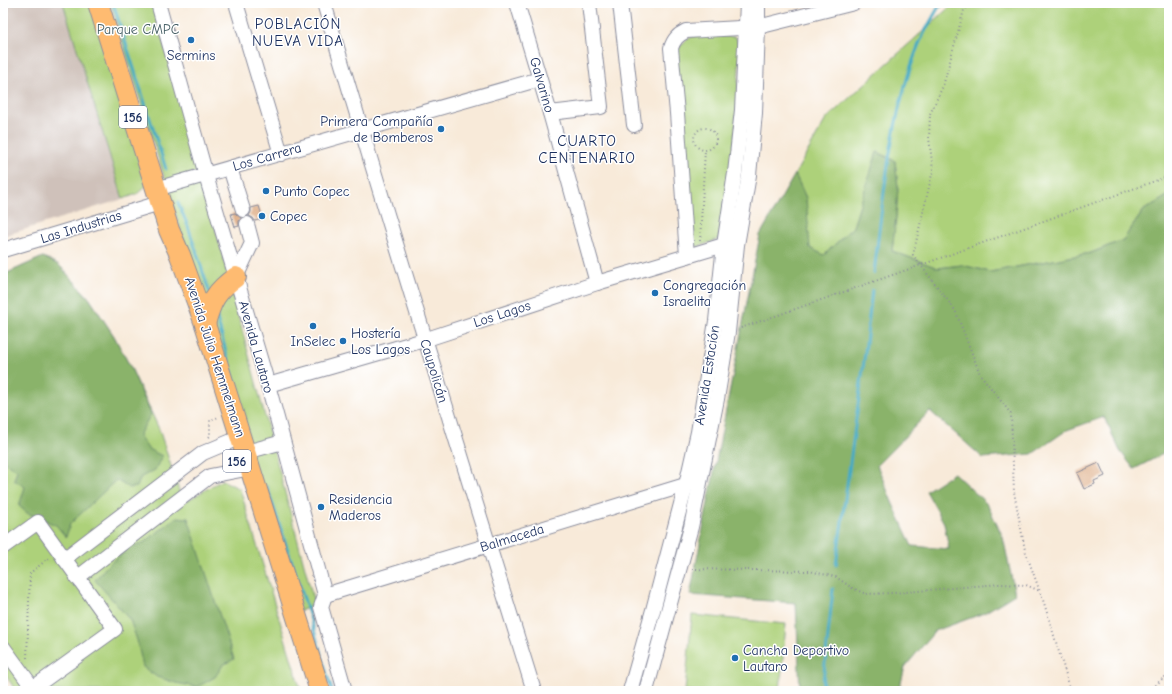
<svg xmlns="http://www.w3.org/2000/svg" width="1172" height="694" viewBox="0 0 1172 694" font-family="'Comic Neue',sans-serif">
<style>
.industrial{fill:#cfc1ba}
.green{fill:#add17a;stroke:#64806c}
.forest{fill:#8ab36a;stroke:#527164}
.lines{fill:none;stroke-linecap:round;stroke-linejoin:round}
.stream{stroke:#45aac5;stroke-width:3}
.building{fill:#ddab83}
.minor-casing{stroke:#8a8c9c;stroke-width:16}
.highway-casing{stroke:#8a8c9c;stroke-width:22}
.path{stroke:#8a8c9c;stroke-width:2;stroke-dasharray:1 3;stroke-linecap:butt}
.minor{stroke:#fff;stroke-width:14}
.highway{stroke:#febb71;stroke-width:20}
.poi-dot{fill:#1f6fb2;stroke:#fff;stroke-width:1.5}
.labels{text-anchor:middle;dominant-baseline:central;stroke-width:3;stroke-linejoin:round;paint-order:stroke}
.shield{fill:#fff;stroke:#5f6d8e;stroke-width:1}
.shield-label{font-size:13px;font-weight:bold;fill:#1b2f5e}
.park-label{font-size:14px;fill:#476066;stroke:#fff}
.poi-label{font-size:14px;fill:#1b2f5e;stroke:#fff;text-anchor:start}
.street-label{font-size:14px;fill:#1b2f5e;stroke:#fff}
.neighbourhood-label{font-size:15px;letter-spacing:1px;fill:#1b2f5e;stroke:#fff}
</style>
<rect width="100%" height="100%" fill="#fff"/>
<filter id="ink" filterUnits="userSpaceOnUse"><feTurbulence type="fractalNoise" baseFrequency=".025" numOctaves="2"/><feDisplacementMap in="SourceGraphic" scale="8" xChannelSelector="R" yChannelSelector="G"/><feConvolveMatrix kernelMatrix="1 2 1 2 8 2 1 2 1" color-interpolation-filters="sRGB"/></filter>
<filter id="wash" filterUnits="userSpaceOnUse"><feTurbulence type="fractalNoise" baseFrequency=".012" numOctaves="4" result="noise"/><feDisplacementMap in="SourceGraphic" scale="16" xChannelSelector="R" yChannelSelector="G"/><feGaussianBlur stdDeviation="0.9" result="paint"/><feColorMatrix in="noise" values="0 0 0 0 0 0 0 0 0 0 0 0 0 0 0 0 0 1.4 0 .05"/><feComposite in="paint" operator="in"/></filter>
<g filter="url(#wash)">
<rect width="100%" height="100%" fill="#f8ead9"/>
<!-- industrial -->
<path class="industrial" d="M3 3H63L123 199 3 236Z"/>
<!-- green -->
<g class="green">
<path d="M63 3H91L147 185 137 194 123 199Z"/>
<path d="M110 3H152L206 193 315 606 299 611Z"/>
<path d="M954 3H1169V195L1144 210 1123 240 1091 253 990 272 962 265 938 268 892 251 896 217 898 187 895 161 878 152 853 227 824 255 809 248 806 198 795 174 826 119Z"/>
<path d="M701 34 736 37 740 49 735 138 719 239 689 250 676 54C681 42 688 37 701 34Z"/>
<path d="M43 257 59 265 89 298 114 336 131 368 159 429 183 503 222 480 240 489 301 691H16L3 671V275Z"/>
<path d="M692 615 786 624 780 691H685Z"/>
</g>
<!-- forest -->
<g class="forest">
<path d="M877 152 895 161 898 187 896 217 892 251 938 268 962 265 990 272 1091 253 1123 240 1144 210 1169 195V451L1134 469 1120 451 1104 417 1067 430 1032 454 983 458 930 411 877 465 892 502 912 546 949 549 944 523 926 491 954 473 987 504 1003 537 1015 594 984 613 935 631 905 667 899 691H800L796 603 690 595 760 235 795 174 806 198 810 248 824 255 853 227Z"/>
<path d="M43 257 59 265 89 298 114 336 131 368 151 414 139 435 148 449 162 456 155 470 141 477 137 487 129 488 116 480 70 524 66 537 56 525 27 513 19 506 25 487 14 480 17 470 6 463 3 464V275Z"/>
<path d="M177 517 188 518 234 659 223 665 215 677 197 687 176 683 157 677 143 667 137 640 130 620 95 580 106 567 128 548 145 542Z"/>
</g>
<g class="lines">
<!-- stream -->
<g class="stream">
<path d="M113 3 166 169"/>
<path d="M178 203 188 226 209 291"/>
<path d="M874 273C883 198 890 121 917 49 922 35 931 21 938 8L943 3"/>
<path d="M216 315 238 396"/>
<path d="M267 487 311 620 332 691"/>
<path d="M836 565 864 361 872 290"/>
<path d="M822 691 833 589"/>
</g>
</g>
<g id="blocks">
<!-- building -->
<g class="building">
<path d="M259 206 263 219 255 221 253 218 249 216 251 212V208Z"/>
<path d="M235 213 241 218 239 221V226L235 227 231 214Z"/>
<path d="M1099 463 1105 476 1094 481 1095 484 1084 489 1077 473Z"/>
</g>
</g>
</g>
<g filter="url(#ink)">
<use href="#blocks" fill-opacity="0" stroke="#8a8c9c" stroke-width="1"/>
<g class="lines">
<defs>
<g id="minor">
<path d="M158 3 209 186 268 385 325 595 321 607 345 691"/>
<path d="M236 3 281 154"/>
<path d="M324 3C391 233 463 462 534 691"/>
<path d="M517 3 550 113 597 283"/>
<path d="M620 3 634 125"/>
<path d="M550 113 601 107 589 3"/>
<path d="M230 168 243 210"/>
<path d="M156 189 540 79"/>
<path d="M3 250 160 203"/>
<path d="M687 256 677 113 671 48C674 39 678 35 686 31L758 27 854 3"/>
<path d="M236 277 252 243 247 224"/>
<path d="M268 385 424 340 597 283 724 245H732"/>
<path d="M246 452 283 442"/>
<path d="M3 547 38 522 115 629 33 688 3 647"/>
<path d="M64 559 203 453 241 437"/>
<path d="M77 578 210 476 251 468"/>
<path d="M325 595 692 483"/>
<path d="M630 691 653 610 686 485 698 432 716 321 724 245 735 173 742 110 747 3"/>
<path d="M646 691 691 527 717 399 728 332 737 245 749 175 755 113 758 27V3"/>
</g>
<g id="highway">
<path d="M98 3 169 230 180 255 205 324 320 691"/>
<path d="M205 324C211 301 216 291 236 277"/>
</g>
</defs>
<!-- minor casing -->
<use href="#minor" class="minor-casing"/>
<!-- highway casing -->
<use href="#highway" class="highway-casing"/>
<!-- path -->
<g class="path">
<path d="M973 3 964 10 943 86 930 114 929 138 933 170 913 255 955 310 980 374 1011 414 1014 492 1025 550 1044 603 1071 691"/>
<circle cx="705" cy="139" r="11"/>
<path d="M700 241 705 150"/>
<path d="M741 328 921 265 1169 176"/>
<path d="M209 437 210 436V420L219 417"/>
<path d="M692 569 809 571 836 577 852 588 866 594 894 593 999 584 1026 585 1040 591"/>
<path d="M27 658 30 573 49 558"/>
<path d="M4 676 8 673"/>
<path d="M1150 691 1163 678 1169 675"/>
</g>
<!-- minor -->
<use href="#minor" class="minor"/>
<!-- highway -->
<use href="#highway" class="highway"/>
</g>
</g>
<!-- markers -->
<g class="poi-dot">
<circle cx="191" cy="40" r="4"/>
<circle cx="441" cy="129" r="4"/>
<circle cx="266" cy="191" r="4"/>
<circle cx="262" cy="216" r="4"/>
<circle cx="655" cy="293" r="4"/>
<circle cx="313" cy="326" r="4"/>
<circle cx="343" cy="341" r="4"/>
<circle cx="321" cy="507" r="4"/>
<circle cx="735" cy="658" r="4"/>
</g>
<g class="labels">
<!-- shield labels -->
<g class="shield">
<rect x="119" y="106" width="28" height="22" rx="3"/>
<rect x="223" y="450" width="28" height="22" rx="3"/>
</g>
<g class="shield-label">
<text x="133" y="117">156</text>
<text x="237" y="461">156</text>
</g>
<!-- park labels -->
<g class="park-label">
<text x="138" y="29">Parque CMPC</text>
</g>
<!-- poi labels -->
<g class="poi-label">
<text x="191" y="55" text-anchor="middle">Sermins</text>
<text x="433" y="121" text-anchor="end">Primera Compañía<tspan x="433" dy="16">de Bomberos</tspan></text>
<text x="274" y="191">Punto Copec</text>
<text x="270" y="216">Copec</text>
<text x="663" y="285">Congregación<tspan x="663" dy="16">Israelita</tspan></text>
<text x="351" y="333">Hostería<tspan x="351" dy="16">Los Lagos</tspan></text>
<text x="313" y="341" text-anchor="middle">InSelec</text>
<text x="329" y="499">Residencia<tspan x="329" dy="16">Maderos</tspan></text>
<text x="743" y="650">Cancha Deportivo<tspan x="743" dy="16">Lautaro</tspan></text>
</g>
<!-- street labels -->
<g class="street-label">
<text transform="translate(542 85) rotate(74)">Galvarino</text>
<text transform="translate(267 157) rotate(-16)">Los Carrera</text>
<text transform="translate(81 227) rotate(-17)">Las Industrias</text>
<text transform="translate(502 314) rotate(-18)">Los Lagos</text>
<text transform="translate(256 347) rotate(74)">Avenida Lautaro</text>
<text transform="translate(215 357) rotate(72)">Avenida Julio Hemmelmann</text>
<text transform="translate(434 371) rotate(73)">Caupolicán</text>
<text transform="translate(707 375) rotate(-81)">Avenida Estación</text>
<text transform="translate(512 538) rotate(-17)">Balmaceda</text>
</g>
<!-- neighbourhood labels -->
<g class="neighbourhood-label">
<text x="298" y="24">POBLACIÓN<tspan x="298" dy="17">NUEVA VIDA</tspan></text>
<text x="587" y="141">CUARTO<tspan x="587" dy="17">CENTENARIO</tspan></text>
</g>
</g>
<!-- margin -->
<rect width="1172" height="694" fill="none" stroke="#fff" stroke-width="16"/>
</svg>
